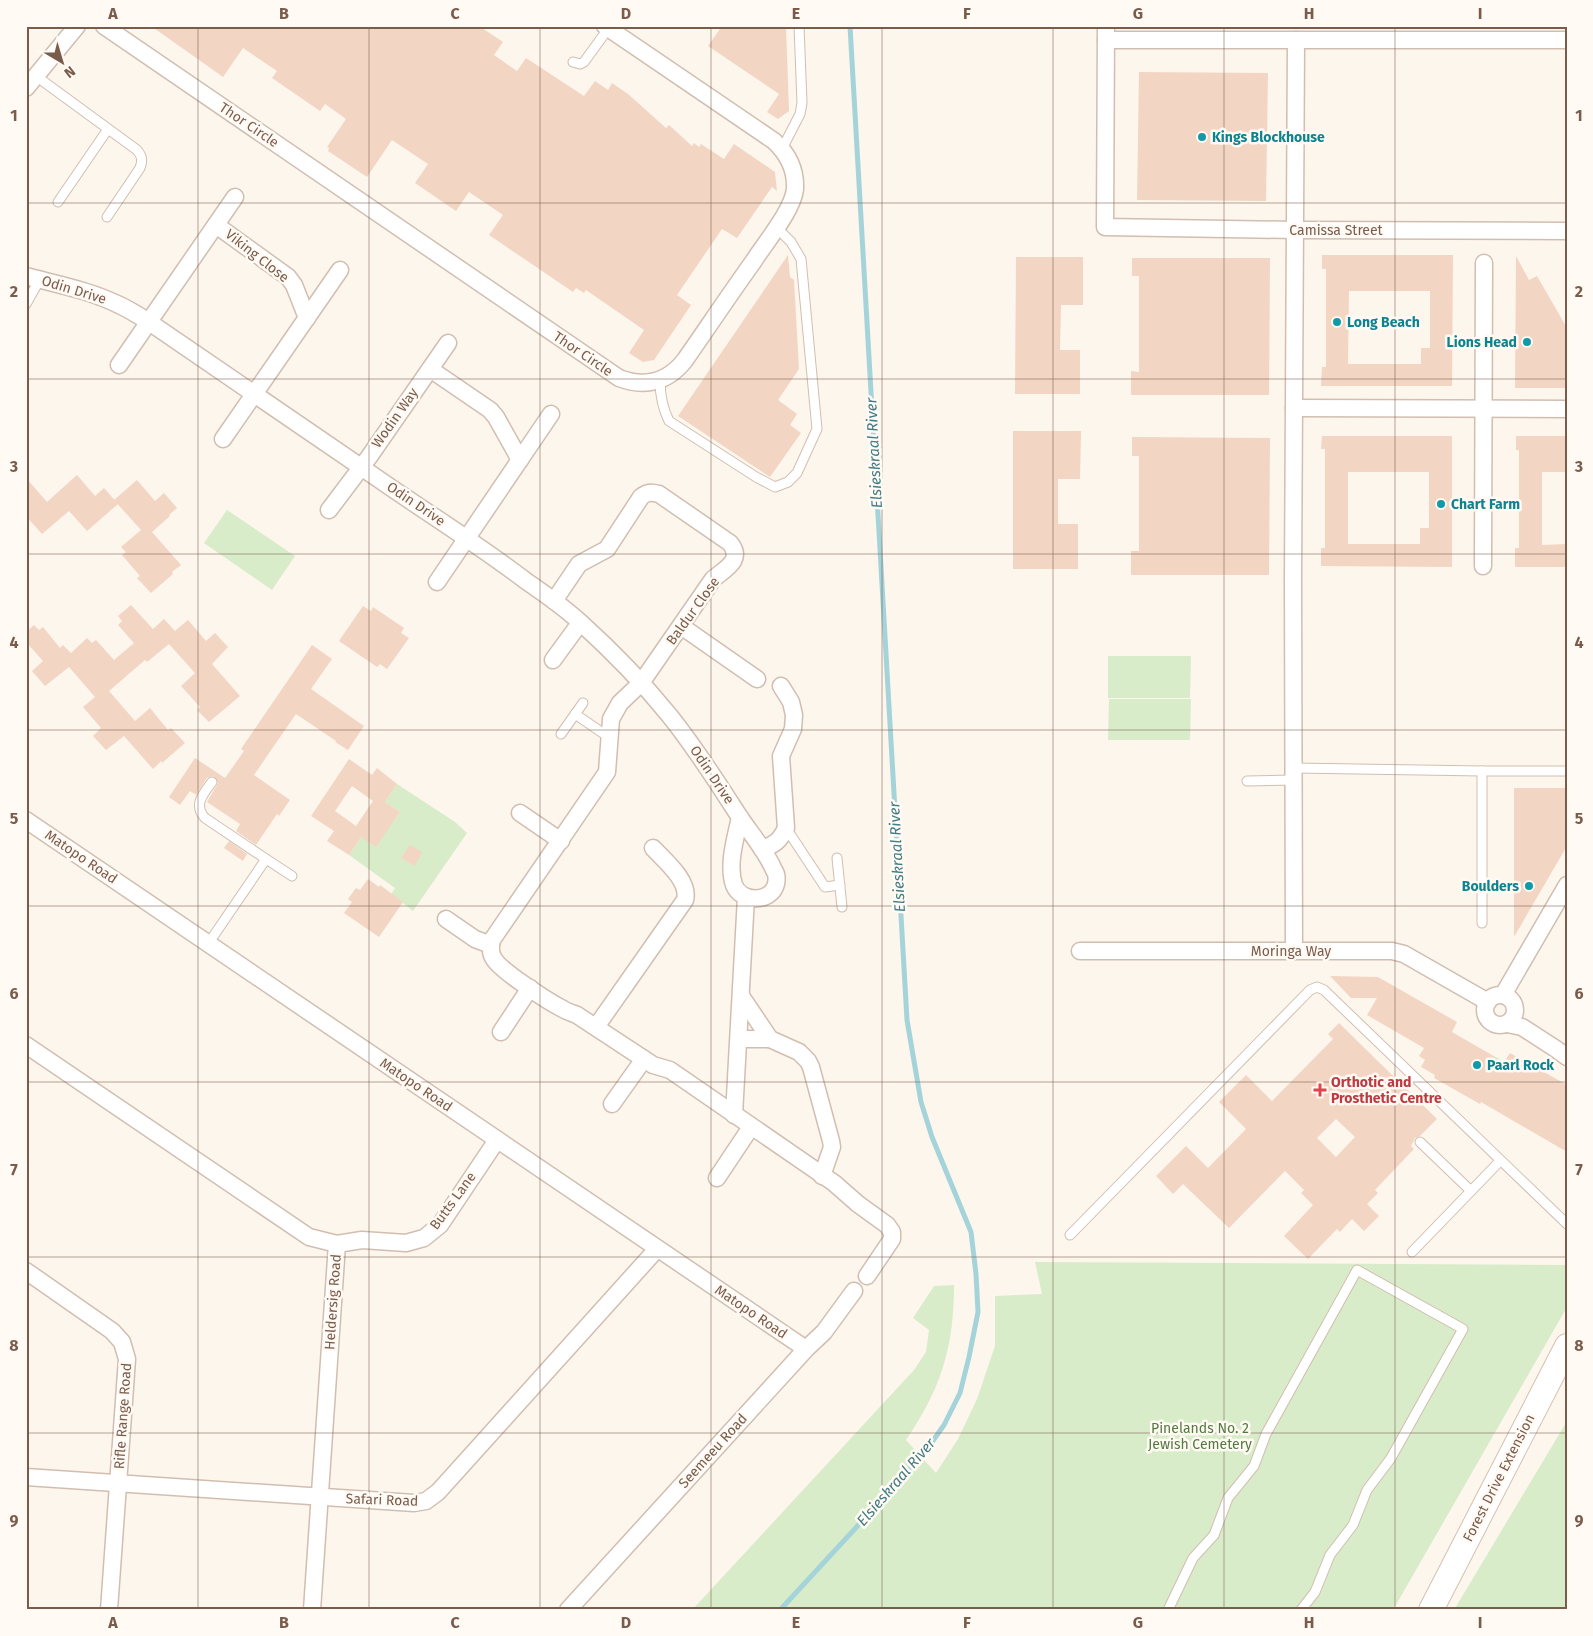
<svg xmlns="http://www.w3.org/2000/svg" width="1593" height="1636" viewBox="0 0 1593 1636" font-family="'Fira Sans',sans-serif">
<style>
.green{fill:#d8ecc9}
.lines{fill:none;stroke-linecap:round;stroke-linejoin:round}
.stream{stroke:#a5d3da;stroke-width:5}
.building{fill:#f3d5c3;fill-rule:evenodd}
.lane-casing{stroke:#d1beb0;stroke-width:11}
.street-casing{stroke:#d1beb0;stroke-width:19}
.secondary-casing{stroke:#d6c0b0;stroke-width:26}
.lane{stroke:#fff;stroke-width:9}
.street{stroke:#fff;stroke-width:16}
.secondary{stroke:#fff;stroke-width:24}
.grid{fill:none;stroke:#7a5c4d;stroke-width:1;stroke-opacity:0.55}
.culture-dot{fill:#0f9aa8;stroke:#fffaf3;stroke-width:2}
.health-dot{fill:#e0444e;stroke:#fffaf3;stroke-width:2}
.labels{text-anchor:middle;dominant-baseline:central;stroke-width:5;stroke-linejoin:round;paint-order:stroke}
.street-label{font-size:14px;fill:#7a5c4d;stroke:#fffaf3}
.culture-label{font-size:14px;font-weight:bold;fill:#0d838f;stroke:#fffaf3;text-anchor:start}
.health-label{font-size:14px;font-weight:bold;fill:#be3a42;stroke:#fffaf3;text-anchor:start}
.park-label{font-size:14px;fill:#537a41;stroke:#fffaf3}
.water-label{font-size:15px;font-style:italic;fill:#437c86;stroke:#fffaf3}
.neatline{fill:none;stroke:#7a5c4d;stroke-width:2}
.grid-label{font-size:16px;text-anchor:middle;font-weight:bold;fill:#7a5c4d}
</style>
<rect width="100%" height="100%" fill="#fdf6ec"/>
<!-- green -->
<g class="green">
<path d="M227 510 295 556 272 590 204 543Z"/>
<path d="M1108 656H1191L1190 698H1108Z"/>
<path d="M1109 699H1191L1190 740H1108Z"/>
<path d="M397 784 455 822 467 833 413 911 391 894 395 888 349 855 361 837 394 821 400 812 385 802Z"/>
<path d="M1035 1262 1567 1265V1307L1393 1610H692L914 1370 926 1352 929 1330 913 1318 934 1286 954 1285C954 1347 941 1389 906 1440L936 1473 958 1439 977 1399 995 1346V1296L1042 1294Z"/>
<path d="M1567 1421V1610H1454Z"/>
</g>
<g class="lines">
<!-- stream -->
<path class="stream" d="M780 1610 923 1455 944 1425 960 1393 969 1357 978 1312 976 1274 971 1232 932 1137 921 1102 907 1020 850 26"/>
</g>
<!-- building -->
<g class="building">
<path d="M151 26H479L503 42 494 55 517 71 526 58 584 96 595 81 608 90 612 83 628 94 666 128 669 125 692 146 694 143 699 147 701 144 724 159 734 144 775 172 777 191 772 187 737 238 722 229 677 295 691 305 654 360 643 362 629 353 644 330 586 290 584 293 576 288 573 292 489 235 503 215 469 192 456 211 415 183 428 164 392 140 367 177 328 151 329 148 327 147 346 119 325 104 320 111 272 78 277 71 243 48 223 77Z"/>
<path d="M722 26H786L789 111 778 119 767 112 779 94 708 46Z"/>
<path d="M1139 72 1268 73 1266 201 1137 200Z"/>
<path d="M788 255 790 277 794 280 799 369 778 400 797 414 790 425 801 433 770 477 678 416Z"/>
<path d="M1322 255H1453L1452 386H1321L1322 367H1326V269H1322ZM1349 291H1430V348H1421V364H1348Z"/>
<path d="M1516 256 1529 280 1537 276 1567 328V388H1515Z"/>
<path d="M1016 257H1083V305H1061L1060 350H1080V394H1015Z"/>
<path d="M1132 258H1270L1269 395H1131V371L1139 372V276H1132Z"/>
<path d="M1013 431H1081L1080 479H1058V524H1078V569H1013Z"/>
<path d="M1322 436H1452V567L1321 566V548H1325V449H1321ZM1348 472H1429V528H1420V544H1348Z"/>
<path d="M1516 436H1567V472H1542V545L1567 544V567H1515V548H1519V450H1516Z"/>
<path d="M1132 437 1270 438 1269 575H1131V551H1139V456H1132Z"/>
<path d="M77 475 95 496 104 488 118 504 87 531 69 511 42 534 26 516V478L47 502Z"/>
<path d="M137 480 155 501 164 493 177 508 169 515 170 516 152 532 181 565 172 572 173 574 151 593 137 578 140 576 122 555 126 552 121 547 141 530 114 500Z"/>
<path d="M131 605 153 629 164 619 175 631 188 620 206 641 215 633 228 647 212 664 240 696 209 722 197 710 200 707 181 686 195 673 169 644 147 662 145 660 109 691 135 721 150 708 168 730 171 728 185 743 162 763 161 761 153 769 124 736 106 750 93 736 101 728 83 707 95 697 69 667 45 686 32 671 43 661 26 642V632L34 625 39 630 43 627 60 648 63 645 71 653 87 638 92 643 96 640 114 660 134 643 118 625 122 621 118 616Z"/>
<path d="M363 606 371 611 373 607 404 628 401 633 409 638 387 669 380 664 377 667 339 641Z"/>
<path d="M312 645 332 659 311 689 364 726 348 750 335 742 336 741 296 714 254 775 290 800 279 816 277 814 256 845 236 831 240 824 207 802 218 783 215 777 212 776 207 778 196 795 190 791 180 805 169 797 195 758 225 778 244 751 241 749Z"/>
<path d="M349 759 372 775 377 768 397 784 385 802 400 812 376 847 361 837 349 855 327 841 334 831 311 816ZM352 786 373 801 356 826 335 811Z"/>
<path d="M1514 788H1567V846L1514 937Z"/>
<path d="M229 841 247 854 243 861 224 848Z"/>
<path d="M410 845 422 852 415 866 401 858Z"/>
<path d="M368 879 379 887 380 885 403 902 379 937 344 913 352 902 348 899 356 888 360 890Z"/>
<path d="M1330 976 1378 977 1457 1022 1452 1032 1504 1062 1510 1053 1567 1085V1152L1481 1102 1480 1104 1434 1078 1435 1075 1421 1067 1425 1060 1419 1056 1424 1048 1367 1015 1377 998H1351Z"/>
<path d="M1339 1023 1437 1119 1420 1136 1415 1138 1411 1146 1414 1149 1375 1190 1378 1193 1367 1204 1379 1216 1364 1231 1352 1219 1340 1232 1337 1229 1308 1259 1284 1236 1313 1205 1301 1193 1304 1190 1285 1171 1229 1228 1183 1184 1173 1194 1156 1176 1186 1146 1208 1168 1246 1129 1219 1102 1246 1075 1272 1101 1333 1039 1328 1034ZM1336 1119 1355 1137 1336 1157 1317 1138Z"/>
</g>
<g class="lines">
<defs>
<g id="lane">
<path d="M573 62 580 64 584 62 608 29"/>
<path d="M36 76 137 150C142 156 143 160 140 168L107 217"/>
<path d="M782 149 800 114 802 103 799 26"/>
<path d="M58 202 108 129"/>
<path d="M26 304 40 279"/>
<path d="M660 380C660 395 662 407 669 421L756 477 775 487 788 482 797 473 817 429 801 259 791 242 776 227"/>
<path d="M575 714 610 738"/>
<path d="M561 734 583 703"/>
<path d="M1294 768 1482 771"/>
<path d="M1247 781 1294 780"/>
<path d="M212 782C203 794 193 805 205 818L266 859"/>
<path d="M786 828 825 887 840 885"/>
<path d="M837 858 842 907"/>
<path d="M1482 923V771H1567"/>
<path d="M208 944 266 859 292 876"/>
<path d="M1420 1142 1471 1191"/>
<path d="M1070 1235 1310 990 1317 987 1324 990 1567 1224"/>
<path d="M1412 1252 1500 1161"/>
<path d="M1168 1610 1193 1558 1214 1535 1228 1498 1254 1466 1266 1434 1357 1270 1463 1329 1391 1458 1367 1490 1353 1525 1330 1555 1315 1592 1301 1610"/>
</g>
<g id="street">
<path d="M104 26 619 378C645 388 668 382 685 360 708 327 730 294 753 262 765 243 793 210 795 189 796 170 788 154 774 141L605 26"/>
<path d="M1106 26 1105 227 1294 230 1567 231"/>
<path d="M1106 40H1567"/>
<path d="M26 88 77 26"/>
<path d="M216 225 288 277 294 285 307 318"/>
<path d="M26 276C56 284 87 290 115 303 127 308 138 315 149 322 230 377 311 433 393 489 437 519 483 548 526 581 545 594 564 607 581 623 612 651 643 683 669 715 695 747 717 782 739 816 751 834 766 851 774 870 777 874 777 879 776 884 771 903 741 903 734 885 727 864 736 837 740 817"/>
<path d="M119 365 235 197"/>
<path d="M430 369 490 410 496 417 520 460"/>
<path d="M1294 408 1567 409"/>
<path d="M223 439 340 270"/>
<path d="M329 510 369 457 448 343"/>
<path d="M1483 566 1484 263"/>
<path d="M437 582 551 414"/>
<path d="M554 601 579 564 607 549 641 497C647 492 651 492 659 494L730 543C744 560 725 569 713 579L641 683 620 703 611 719 607 772 492 940C490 947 490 953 494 959 501 971 549 1002 563 1009 567 1012 573 1013 577 1015L653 1065 670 1070 834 1183 858 1204 887 1225 892 1232V1239L867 1276"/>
<path d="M681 626 757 679"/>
<path d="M553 660 580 623"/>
<path d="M520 813 561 841"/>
<path d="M26 820 806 1349"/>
<path d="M762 849C774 845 780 841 786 828L781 756 793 729 794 715 791 702 781 686"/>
<path d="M446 919 475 939 491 945"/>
<path d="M1080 951H1392L1404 954 1488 1002"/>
<path d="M1294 951 1293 580 1296 40"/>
<path d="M1503 995 1567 885"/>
<circle cx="1500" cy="1010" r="15"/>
<path d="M741 996 770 1039 799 1052 808 1061 811 1067 831 1141 832 1147 822 1176"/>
<path d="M1507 1024 1522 1027 1556 1049 1567 1057"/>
<path d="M596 1027 685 900C690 881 665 861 653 848"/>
<path d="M501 1032 530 988"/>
<path d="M739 1039H770"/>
<path d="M26 1045 309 1237 337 1244 362 1240 406 1243 424 1238 440 1225 497 1140"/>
<path d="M612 1104 644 1059"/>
<path d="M734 1115 746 897"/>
<path d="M717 1178 751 1127"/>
<path d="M26 1271 112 1331 122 1342 127 1359 109 1610"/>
<path d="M26 1477 414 1503 426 1501 438 1492 657 1249"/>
<path d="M312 1610 337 1244"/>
<path d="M568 1610 806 1349 824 1332 854 1291"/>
</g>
<path id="secondary" d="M1431 1610 1567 1346"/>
</defs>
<!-- lane casing -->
<use href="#lane" class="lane-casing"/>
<!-- street casing -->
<use href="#street" class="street-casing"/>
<!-- secondary casing -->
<use href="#secondary" class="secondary-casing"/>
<!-- lane -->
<use href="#lane" class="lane"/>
<!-- street -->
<use href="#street" class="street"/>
<!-- secondary -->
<use href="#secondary" class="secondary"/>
</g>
<!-- grid -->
<path class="grid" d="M198 26V1610M369 26V1610M540 26V1610M711 26V1610M882 26V1610M1053 26V1610M1224 26V1610M1395 26V1610M26 203H1567M26 379H1567M26 554H1567M26 730H1567M26 906H1567M26 1082H1567M26 1257H1567M26 1433H1567"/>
<!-- markers -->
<g class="culture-dot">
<circle cx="1202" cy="137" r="5"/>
<circle cx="1337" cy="322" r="5"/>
<circle cx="1527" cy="342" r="5"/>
<circle cx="1441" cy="504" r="5"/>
<circle cx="1529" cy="886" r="5"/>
<circle cx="1477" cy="1065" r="5"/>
</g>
<path class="health-dot" d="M1317.5 1082.5h5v5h5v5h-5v5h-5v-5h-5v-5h5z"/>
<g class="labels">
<!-- street labels -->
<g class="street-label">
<text transform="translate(249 125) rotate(34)">Thor Circle</text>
<text x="1336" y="230">Camissa Street</text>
<text transform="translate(257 256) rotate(38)">Viking Close</text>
<text transform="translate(74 290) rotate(17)">Odin Drive</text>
<text transform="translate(583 354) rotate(34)">Thor Circle</text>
<text transform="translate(395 418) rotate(-55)">Wodin Way</text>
<text transform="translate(416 504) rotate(34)">Odin Drive</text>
<text transform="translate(693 611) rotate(-54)">Baldur Close</text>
<text transform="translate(712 775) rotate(56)">Odin Drive</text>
<text transform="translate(81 857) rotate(34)">Matopo Road</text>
<text x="1291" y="951">Moringa Way</text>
<text transform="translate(416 1085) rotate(34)">Matopo Road</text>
<text transform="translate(453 1201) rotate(-54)">Butts Lane</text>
<text transform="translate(333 1302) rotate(-86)">Heldersig Road</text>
<text transform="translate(751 1312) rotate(34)">Matopo Road</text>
<text transform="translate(123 1416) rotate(-86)">Rifle Range Road</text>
<text transform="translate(713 1451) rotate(-48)">Seemeeu Road</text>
<text transform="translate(1499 1478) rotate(-63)">Forest Drive Extension</text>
<text transform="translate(382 1500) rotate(2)">Safari Road</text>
</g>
<!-- culture labels -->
<g class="culture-label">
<text x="1212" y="137">Kings Blockhouse</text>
<text x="1347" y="322">Long Beach</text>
<text x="1517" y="342" text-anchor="end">Lions Head</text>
<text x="1451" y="504">Chart Farm</text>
<text x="1519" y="886" text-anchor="end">Boulders</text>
<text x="1487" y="1065">Paarl Rock</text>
</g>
<!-- health labels -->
<g class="health-label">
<text x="1331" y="1082">Orthotic and<tspan x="1331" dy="16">Prosthetic Centre</tspan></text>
</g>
<!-- park labels -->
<g class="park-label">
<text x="1200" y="1428">Pinelands No. 2<tspan x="1200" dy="16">Jewish Cemetery</tspan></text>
</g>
<!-- water labels -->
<g class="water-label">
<text transform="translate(874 453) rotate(-93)">Elsieskraal River</text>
<text transform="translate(897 857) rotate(-93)">Elsieskraal River</text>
<text transform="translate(896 1482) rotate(-49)">Elsieskraal River</text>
</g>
</g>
<!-- border -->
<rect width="1593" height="1636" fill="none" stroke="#fffaf3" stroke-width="55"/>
<!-- north arrow -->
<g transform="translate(62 62) rotate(142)" stroke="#fffaf3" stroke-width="4" paint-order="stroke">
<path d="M0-4L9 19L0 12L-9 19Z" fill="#7a5c4d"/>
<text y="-8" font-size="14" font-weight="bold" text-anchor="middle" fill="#7a5c4d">N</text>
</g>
<rect x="28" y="28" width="1538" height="1580" class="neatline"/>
<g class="grid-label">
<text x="113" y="19">A</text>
<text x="284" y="19">B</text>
<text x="455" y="19">C</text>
<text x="626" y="19">D</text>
<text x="796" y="19">E</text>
<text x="967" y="19">F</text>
<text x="1138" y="19">G</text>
<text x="1309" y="19">H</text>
<text x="1480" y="19">I</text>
<text x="14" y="121">1</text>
<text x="1579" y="121">1</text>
<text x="14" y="297">2</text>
<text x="1579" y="297">2</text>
<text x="14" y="472">3</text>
<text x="1579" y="472">3</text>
<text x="14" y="648">4</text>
<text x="1579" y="648">4</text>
<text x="14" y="824">5</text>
<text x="1579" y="824">5</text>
<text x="14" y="999">6</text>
<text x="1579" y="999">6</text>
<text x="14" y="1175">7</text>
<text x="1579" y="1175">7</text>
<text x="14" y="1351">8</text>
<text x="1579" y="1351">8</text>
<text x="14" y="1526">9</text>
<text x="1579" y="1526">9</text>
<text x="113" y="1628">A</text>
<text x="284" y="1628">B</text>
<text x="455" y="1628">C</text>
<text x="626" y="1628">D</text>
<text x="796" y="1628">E</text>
<text x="967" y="1628">F</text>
<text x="1138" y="1628">G</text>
<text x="1309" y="1628">H</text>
<text x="1480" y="1628">I</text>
</g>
</svg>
